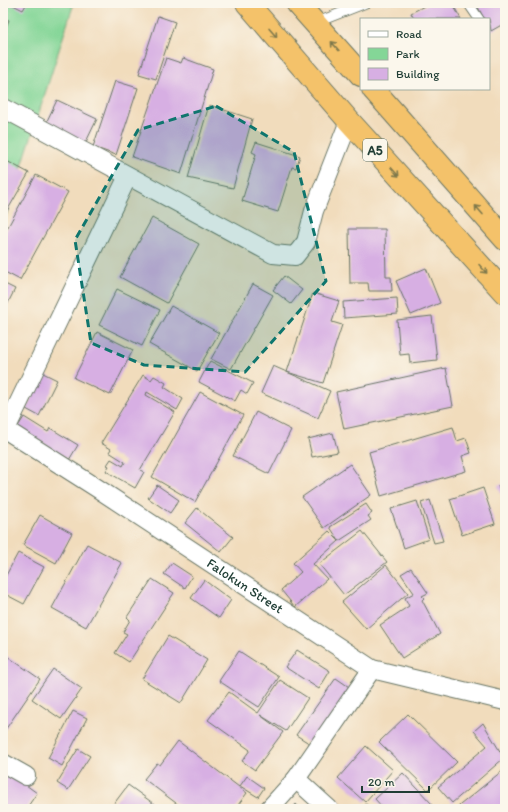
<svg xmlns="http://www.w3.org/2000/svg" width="508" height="812" viewBox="0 0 508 812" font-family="Itim,sans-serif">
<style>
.green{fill:#84d697;stroke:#528a66}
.building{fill:#d7afe3}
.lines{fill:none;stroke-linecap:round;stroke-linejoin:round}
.lane-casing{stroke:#687564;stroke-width:11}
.street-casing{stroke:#687564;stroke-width:20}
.highway-casing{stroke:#687564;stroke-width:24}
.lane{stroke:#fff;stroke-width:9}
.street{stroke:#fff;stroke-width:18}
.highway{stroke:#f4c26a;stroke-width:22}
.oneway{stroke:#7f794c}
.marked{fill:#0f766e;fill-opacity:0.2;stroke:#0f766e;stroke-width:3;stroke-dasharray:8 5;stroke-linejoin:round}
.labels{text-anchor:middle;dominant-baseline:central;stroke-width:3;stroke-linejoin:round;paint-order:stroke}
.shield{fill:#fbf7ec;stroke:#61756b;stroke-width:1}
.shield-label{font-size:13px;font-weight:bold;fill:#1f3d34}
.street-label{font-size:14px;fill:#1f3d34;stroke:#fbf7ec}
</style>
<rect width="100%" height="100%" fill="#fbf7ec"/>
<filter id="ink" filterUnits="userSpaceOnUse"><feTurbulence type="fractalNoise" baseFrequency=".025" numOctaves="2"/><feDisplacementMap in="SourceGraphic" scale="8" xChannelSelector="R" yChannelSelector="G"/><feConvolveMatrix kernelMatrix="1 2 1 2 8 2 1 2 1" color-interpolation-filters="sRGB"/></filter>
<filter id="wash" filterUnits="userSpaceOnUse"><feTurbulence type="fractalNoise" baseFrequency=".012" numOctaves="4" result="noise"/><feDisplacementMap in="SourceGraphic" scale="16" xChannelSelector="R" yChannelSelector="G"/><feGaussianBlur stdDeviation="0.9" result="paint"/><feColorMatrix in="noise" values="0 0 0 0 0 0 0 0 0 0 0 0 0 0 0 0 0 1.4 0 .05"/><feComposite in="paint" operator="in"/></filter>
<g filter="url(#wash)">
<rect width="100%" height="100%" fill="#f1dcbc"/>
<!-- green -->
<path class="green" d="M3 3H74L3 225Z"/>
<g id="blocks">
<!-- building -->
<g class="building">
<path d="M9 3H27L23 10Z"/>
<path d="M430 3H452L461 19H414L411 13Z"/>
<path d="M476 3H505V23L491 31 489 19H484Z"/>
<path d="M158 16 175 22 156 79 139 74Z"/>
<path d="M3 18 9 20 3 35Z"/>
<path d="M166 58 181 63 183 58 213 69 181 174 132 157Z"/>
<path d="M115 81 138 88 116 155 93 147Z"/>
<path d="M57 100 97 119 85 144 45 125Z"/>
<path d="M209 105 252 119 233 188 188 178Z"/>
<path d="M256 142 300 156 296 168 292 167 278 212 242 201 256 154 252 152Z"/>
<path d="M3 159 29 173 3 218Z"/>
<path d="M36 175 68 192 20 280 3 271V236Z"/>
<path d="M152 218 199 244 167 303 120 277Z"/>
<path d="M349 229H385L386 277H391L392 291H369L368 283H350Z"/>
<path d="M426 268 440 303 411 315 396 281Z"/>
<path d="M284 276 302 290 291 304 273 290Z"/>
<path d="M3 283 15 289 3 313Z"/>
<path d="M253 284 273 295 231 369 211 359Z"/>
<path d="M117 289 160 310 142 346 99 325Z"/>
<path d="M313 293 339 301 332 322 342 325 323 383 287 372Z"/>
<path d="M397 298 398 314 344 318 343 302Z"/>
<path d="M171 306 219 333 197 371 149 344Z"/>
<path d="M432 316 437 360 410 363 409 354 400 355 397 320Z"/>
<path d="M97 332 133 350 110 395 74 378Z"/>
<path d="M210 361 253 383 247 394 241 390 235 401 199 382Z"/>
<path d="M273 366 330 391 318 418 261 393Z"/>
<path d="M446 368 453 406 344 429 336 392Z"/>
<path d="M43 373 57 380 39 416 26 409Z"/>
<path d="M143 375 151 380 154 376 166 383 164 387 183 399 177 410 147 392 146 395 175 412 140 470 144 472 135 488 106 471 109 466 107 465 111 459 123 466 125 462 109 452 111 449 101 443Z"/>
<path d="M200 392 243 415 195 502 152 477Z"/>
<path d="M256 412 291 430 269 474 233 456Z"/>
<path d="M24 417 48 432 50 428 78 445 69 460 17 428Z"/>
<path d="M453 427 457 441 466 438 471 453 462 456 466 471 381 496 369 452Z"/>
<path d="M333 433 338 452 312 457 308 439Z"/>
<path d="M350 464 371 495 324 528 302 497Z"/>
<path d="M505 483V504L498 486Z"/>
<path d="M157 485 179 500 170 513 148 498Z"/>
<path d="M483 488 495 524 462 535 450 499Z"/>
<path d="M430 500 443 541 434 543 421 503Z"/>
<path d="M417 501 429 539 404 548 391 509Z"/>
<path d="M366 504 372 513 368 516 371 520 339 541 330 527Z"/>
<path d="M197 508 233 537 221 552 185 523Z"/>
<path d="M40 515 72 533 56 563 23 545Z"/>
<path d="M329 531 339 541 313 564 327 579 295 607 281 590 301 572 293 563Z"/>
<path d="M362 531 387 562 344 595 319 564Z"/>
<path d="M87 544 122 563 86 627 52 608Z"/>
<path d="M18 553 44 567 24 604 3 593V581Z"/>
<path d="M172 563 192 576 185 588 164 574Z"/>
<path d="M386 565 408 593 366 629 342 602Z"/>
<path d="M411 568 428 593 422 596 424 598 422 600 440 634 402 658 380 625 409 606 405 598 414 593 401 574Z"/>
<path d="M152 579 174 593 129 662 115 653 127 634 123 632 130 620 127 617Z"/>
<path d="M204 580 231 600 219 618 191 598Z"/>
<path d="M168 636 207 660 181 703 142 679Z"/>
<path d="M297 650 330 671 319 689 285 667Z"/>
<path d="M239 651 279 677 259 707 219 681Z"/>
<path d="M4 654 40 679 3 733V656Z"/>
<path d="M53 669 82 689 61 719 32 699Z"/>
<path d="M336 678 352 689 312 745 296 735Z"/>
<path d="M280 680 308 698 286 731 260 715 283 732 255 770 242 761 250 750 208 720 229 692 258 713Z"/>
<path d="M73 711 87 718 62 766 48 758Z"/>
<path d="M408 714 457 762 428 790 379 742Z"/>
<path d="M483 723 504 758 452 803 438 787 487 746 474 731Z"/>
<path d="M178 741 247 793 235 809H184L144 779 157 763 160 765Z"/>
<path d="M366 746 393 770 365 802 338 778Z"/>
<path d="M78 749 90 756 68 790 57 783Z"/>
<path d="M502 771 505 774V809H455Z"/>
<path d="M8 772 37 793 26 809H3V778Z"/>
<path d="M403 773 432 804 426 809H384L375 799Z"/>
<path d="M247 776 264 788 258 797 240 786Z"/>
<path d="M128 785 161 809H110Z"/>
<path d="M296 804 301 809H292Z"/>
<path d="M366 804 372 809H361Z"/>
</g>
</g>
</g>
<g filter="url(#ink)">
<use href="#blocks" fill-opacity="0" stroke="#687564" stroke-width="1"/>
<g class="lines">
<defs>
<g id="lane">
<path d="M468 3 479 19"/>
<path d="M315 23 366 3"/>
</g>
<g id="street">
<path d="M3 108 273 254 295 256 306 242 314 211 349 121"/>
<path id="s1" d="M3 428 97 488 372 669 505 701"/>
<path d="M6 429 128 176"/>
<path d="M3 763 26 776"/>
<path d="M296 779 329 809"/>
<path d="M269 809 296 779 372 669"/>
</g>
<g id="highway">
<path d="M247 3 349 121 505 293"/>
<path d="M297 3 361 75"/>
<path d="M373 89 505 239"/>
</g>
</defs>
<!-- lane casing -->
<use href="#lane" class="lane-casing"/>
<!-- street casing -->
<use href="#street" class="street-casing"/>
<!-- highway casing -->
<use href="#highway" class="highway-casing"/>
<!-- lane -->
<use href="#lane" class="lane"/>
<!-- street -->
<use href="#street" class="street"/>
<!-- highway -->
<use href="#highway" class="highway"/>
</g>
<!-- one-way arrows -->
<defs><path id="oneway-shaft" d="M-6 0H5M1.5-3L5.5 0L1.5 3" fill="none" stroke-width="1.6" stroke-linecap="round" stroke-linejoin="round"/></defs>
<g class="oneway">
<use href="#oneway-shaft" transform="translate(273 33) rotate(49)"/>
<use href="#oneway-shaft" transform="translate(335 46) rotate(-131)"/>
<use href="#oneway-shaft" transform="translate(395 172) rotate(48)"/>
<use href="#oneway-shaft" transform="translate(479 210) rotate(-131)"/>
<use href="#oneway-shaft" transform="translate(483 269) rotate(48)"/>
</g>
</g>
<!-- marked area -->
<path class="marked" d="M216 106 294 152 326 281 245 372 144 365 91 343 75 240 138 130Z"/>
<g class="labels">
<!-- shield labels -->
<rect class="shield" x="363" y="139" width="24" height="22" rx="3"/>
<g class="shield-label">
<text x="375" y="150">A5</text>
</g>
<!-- street labels -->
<g class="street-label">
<text stroke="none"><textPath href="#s1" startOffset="289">Falokun Street</textPath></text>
</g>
</g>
<!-- margin -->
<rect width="508" height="812" fill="none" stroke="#fbf7ec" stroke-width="16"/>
<!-- legend -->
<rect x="360" y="18" width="130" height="72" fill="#fbf7ec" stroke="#a3ada2"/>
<rect x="368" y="31" width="20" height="6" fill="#ffffff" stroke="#a3ada2"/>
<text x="396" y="38" font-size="12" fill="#1f3d34">Road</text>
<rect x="368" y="48" width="20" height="12" fill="#84d697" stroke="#a3ada2"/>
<text x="396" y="58" font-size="12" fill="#1f3d34">Park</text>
<rect x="368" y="68" width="20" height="12" fill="#d7afe3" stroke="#a3ada2"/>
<text x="396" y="78" font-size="12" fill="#1f3d34">Building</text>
<!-- scale -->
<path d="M362 786v6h67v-6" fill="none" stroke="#1f3d34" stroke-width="2"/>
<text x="368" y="786" font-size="12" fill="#1f3d34" stroke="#fbf7ec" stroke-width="3" paint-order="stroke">20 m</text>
</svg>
